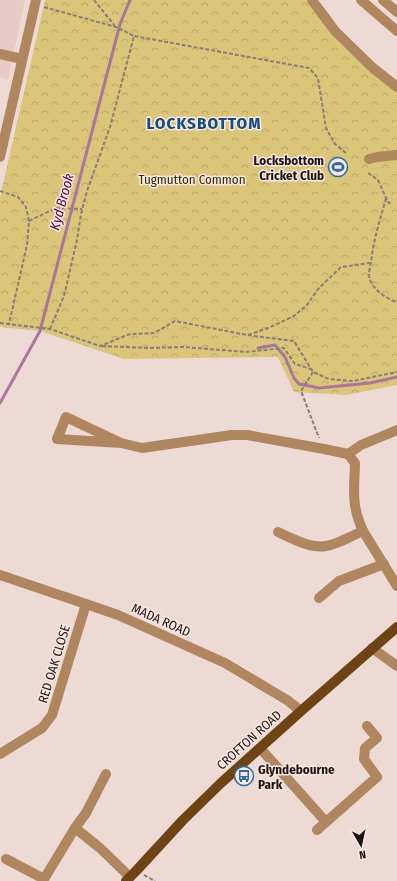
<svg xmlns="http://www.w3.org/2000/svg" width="397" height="881" viewBox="0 0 397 881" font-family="'Fira Sans Condensed',sans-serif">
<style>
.built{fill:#e7cbc4}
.forest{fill:url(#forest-crowns)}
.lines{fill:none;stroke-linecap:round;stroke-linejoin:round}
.stream{stroke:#a9779b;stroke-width:3}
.path{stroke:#8b7d7a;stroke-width:2;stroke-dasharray:4 2;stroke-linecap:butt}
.minor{stroke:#b0865f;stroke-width:10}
.major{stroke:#6f4414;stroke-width:10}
.labels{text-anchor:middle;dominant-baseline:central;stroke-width:3;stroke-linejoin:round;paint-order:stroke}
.poi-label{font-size:13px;font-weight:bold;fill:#1c1514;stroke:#fbe7e2;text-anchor:end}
.park-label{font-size:13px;fill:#352b06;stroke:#fbe7e2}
.street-label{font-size:13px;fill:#1c1514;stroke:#fbe7e2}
.water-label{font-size:14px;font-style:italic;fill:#56024a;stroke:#fbe7e2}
.district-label{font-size:17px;font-weight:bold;letter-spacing:1px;fill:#105080;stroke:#fbe7e2}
</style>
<defs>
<pattern id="forest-crowns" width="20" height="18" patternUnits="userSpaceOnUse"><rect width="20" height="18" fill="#dbc579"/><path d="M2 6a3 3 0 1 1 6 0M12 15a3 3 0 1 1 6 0" fill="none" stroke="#bba868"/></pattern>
</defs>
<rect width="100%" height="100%" fill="#eedad5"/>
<!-- built -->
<path class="built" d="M0 0H25L8 80 0 77Z"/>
<!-- forest -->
<path class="forest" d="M45 0H315L379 77 397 93V385L346 395 294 392 278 357 124 359 40 331 0 327V197Z"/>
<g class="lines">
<!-- stream -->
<g class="stream">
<path d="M258 348 275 345 285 357 294 378 299 384 319 388 370 383 397 377"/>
<path d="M0 403 40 331 120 24 130 0"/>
</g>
<!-- path -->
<g class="path">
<path d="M94 0 115 26"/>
<path d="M44 7 116 27 134 36"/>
<path d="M368 173 378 180 386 198 390 204"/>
<path d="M0 191 18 197 26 207 29 221 27 245 9 324"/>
<path d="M386 198C380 220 373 241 371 263 370 266 369 271 369 275 370 288 386 299 397 302"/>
<path d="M29 221 56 208 82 209"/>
<path d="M0 323 50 329 100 346 130 334 154 333 175 321 247 335 294 341 313 372 329 379 353 381 397 372"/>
<path d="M50 329 64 296 77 240 81 214 87 191 110 127 134 36 309 68 318 78 326 128 335 144 346 153"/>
<path d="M248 335 268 328 294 316 307 305 318 289 341 267 370 263"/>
<path d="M102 346 148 348 184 347 246 352 284 348 295 364 311 369"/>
<path d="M313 372 301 391 319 438"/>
<path d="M144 875 155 881"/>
</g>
<!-- minor -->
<g class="minor">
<path d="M312 0 335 31 373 68 397 87"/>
<path d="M361 0 397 31"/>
<path d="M383 0 397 12"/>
<path d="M0 54 22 59"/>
<path d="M0 157 36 0"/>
<path d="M369 159 377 157 397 155"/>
<path d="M121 443 66 417 57 439 121 443 142 448 232 435H247L324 449 348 454"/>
<path d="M348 454 355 463C355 478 352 495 356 510 357 517 360 524 363 531L397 586"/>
<path d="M348 454 361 445 397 430"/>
<path d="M278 532C291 538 311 549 326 546 339 544 351 536 363 531"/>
<path d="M0 575 86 604 118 615 225 663 287 700 301 711"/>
<path d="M319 598 339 581 384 564"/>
<path d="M372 648 397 666"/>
<path d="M260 748 326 822"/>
<path d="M0 754 42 728 52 715 86 604"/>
<path d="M106 774 86 813 75 828 100 848 130 877"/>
<path d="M317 830 377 777 364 759 365 748 377 738 367 726"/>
<path d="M6 859 44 879 75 828"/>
</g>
<!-- major -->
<path class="major" d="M126 881 136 871 183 820 221 783 301 711 397 627"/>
</g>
<!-- icons -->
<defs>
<symbol id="stadium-ring" viewBox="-11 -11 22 22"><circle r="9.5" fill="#fbe7e2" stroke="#2b6da3" stroke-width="1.5"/><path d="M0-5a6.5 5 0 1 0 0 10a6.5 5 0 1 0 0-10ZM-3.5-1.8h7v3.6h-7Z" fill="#2b6da3"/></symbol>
<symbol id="bus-ring" viewBox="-11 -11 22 22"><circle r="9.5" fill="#fbe7e2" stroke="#2b6da3" stroke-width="1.5"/><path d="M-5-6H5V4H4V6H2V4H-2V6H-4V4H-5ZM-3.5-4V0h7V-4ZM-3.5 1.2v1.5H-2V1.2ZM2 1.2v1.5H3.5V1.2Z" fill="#2b6da3"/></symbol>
</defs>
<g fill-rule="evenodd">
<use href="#stadium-ring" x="327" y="156" width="22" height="22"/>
<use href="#bus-ring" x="233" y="765" width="22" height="22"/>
</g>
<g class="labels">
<!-- poi labels -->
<g class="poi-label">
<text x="324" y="160">Locksbottom<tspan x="324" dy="15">Cricket Club</tspan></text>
<text x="258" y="769" text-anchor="start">Glyndebourne<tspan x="258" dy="15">Park</tspan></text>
</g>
<!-- park labels -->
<g class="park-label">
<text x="192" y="179">Tugmutton Common</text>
</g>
<!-- street labels -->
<g class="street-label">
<text transform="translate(161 620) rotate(24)">MADA ROAD</text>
<text transform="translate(54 664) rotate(-73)">RED OAK CLOSE</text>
<text transform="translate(249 740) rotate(-42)">CROFTON ROAD</text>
</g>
<!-- water labels -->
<g class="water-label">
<text transform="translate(62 202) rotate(-75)">Kyd Brook</text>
</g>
<!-- district labels -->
<g class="district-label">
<text x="204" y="123">LOCKSBOTTOM</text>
</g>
</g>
<!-- north arrow -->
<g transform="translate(361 845) rotate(171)" stroke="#fbe7e2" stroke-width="3" paint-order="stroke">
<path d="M0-3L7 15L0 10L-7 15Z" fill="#1c1514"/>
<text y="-6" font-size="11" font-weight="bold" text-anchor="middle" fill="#1c1514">N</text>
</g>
</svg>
